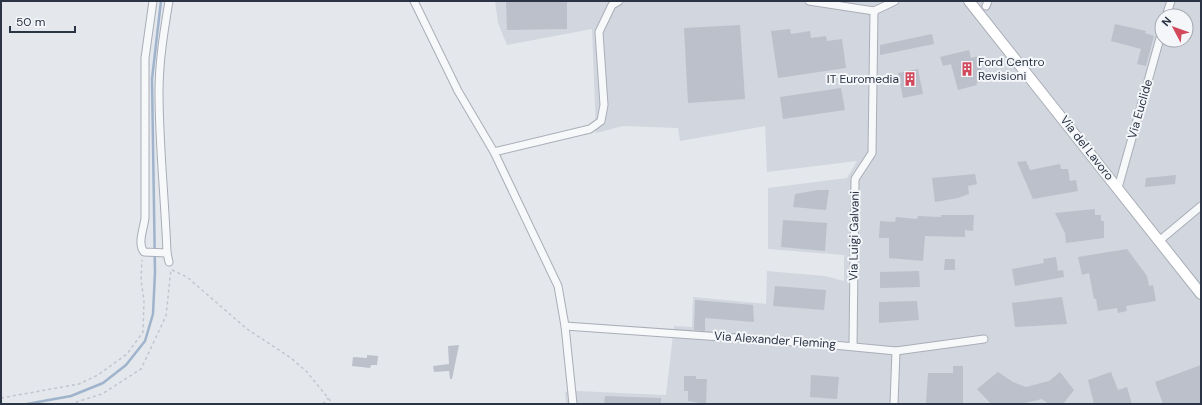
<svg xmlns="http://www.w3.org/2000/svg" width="1202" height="405" viewBox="0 0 1202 405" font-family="'DM Sans',sans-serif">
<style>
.built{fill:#d2d6de;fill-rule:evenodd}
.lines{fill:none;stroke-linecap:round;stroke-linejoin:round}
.stream{stroke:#9fb4cc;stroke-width:2.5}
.building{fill:#bbc0ca}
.minor-casing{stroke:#a9aeb7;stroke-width:9}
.secondary-casing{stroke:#a9aeb7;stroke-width:12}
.path{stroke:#c2c5cb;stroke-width:1.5;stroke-dasharray:3 3;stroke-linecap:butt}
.minor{stroke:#f7f8fa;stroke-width:7}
.secondary{stroke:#fff;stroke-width:10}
.labels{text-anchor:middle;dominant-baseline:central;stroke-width:4;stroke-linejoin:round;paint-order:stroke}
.poi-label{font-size:12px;fill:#2b3445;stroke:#f4f6f9;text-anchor:start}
.street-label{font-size:12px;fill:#2b3445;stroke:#f4f6f9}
</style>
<rect width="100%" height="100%" fill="#e4e7ec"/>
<!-- built -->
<path class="built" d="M495 1H1201V404H566L565 392 577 391 666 395 674 326 692 327 693 297 766 304 767 271 825 276 844 281V255L768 249V188L847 178 857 161 767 172 765 126 680 141 678 128 623 126 596 133 592 29 507 45 498 23ZM1162 16H1186V40H1162Z"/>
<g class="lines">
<!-- stream -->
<path class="stream" d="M27 404 71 396 103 383 126 365 145 341 153 314 155 272 152 79 161 1"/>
</g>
<!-- building -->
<g class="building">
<path d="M506 1H567V29L507 30Z"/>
<path d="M1115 24 1146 31 1145 33 1154 36 1146 66 1137 64 1141 49 1111 41Z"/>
<path d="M740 25 745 99 688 103 684 28Z"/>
<path d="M790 29 791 34 810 31 811 38 826 36 827 41 842 39 846 68 778 78 771 31Z"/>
<path d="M932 34 934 44 880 55V45Z"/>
<path d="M969 50 971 58 978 56 982 72 986 71 988 80 976 83 977 85 958 90 951 64 943 66 940 57Z"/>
<path d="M918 69 923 94 903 98 898 73Z"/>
<path d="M841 88 845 110 783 119 780 97Z"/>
<path d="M1026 161 1030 170 1060 164 1061 169H1068L1070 181 1076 180 1078 191 1033 199 1017 162Z"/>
<path d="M975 174 977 184 968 186 969 194 958 198 935 202 932 178Z"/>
<path d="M1176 175 1175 184 1145 187 1146 178Z"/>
<path d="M818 190H829L826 210 793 207 795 194Z"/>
<path d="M1095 209V215H1101V221H1104V238L1066 243 1065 233 1055 213Z"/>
<path d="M941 215H974L973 231 965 230V237L925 236 923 261 889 258V238H879L880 221 895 222 896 217 917 219 918 216 941 217Z"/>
<path d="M783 220 827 223 825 251 781 247Z"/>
<path d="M1127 249 1147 276 1149 286 1153 285 1156 301 1126 306 1127 311 1118 313 1117 308 1098 311 1096 299H1094L1089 273 1082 275 1078 257Z"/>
<path d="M1056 257 1058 271 1063 270 1064 277 1015 286 1012 269 1044 263 1043 259Z"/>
<path d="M945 259H955V270H944Z"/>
<path d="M919 271 920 287 880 288V272Z"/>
<path d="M775 286 826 290 824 310 773 306Z"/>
<path d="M1062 297 1067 324 1015 327 1012 303Z"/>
<path d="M695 300 753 305 754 322 705 318V331L694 330Z"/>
<path d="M917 301 919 320 879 323V302Z"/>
<path d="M459 345 452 379H450L449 371 434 372 433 366 449 364 448 346Z"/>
<path d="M367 355 378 356 377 365H371L370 368 352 366 353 357 367 358Z"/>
<path d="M1201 365V404H1163L1155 382Z"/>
<path d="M953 366H963V404H926L928 373H953Z"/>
<path d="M998 372 1013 382 1026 387 1049 381 1060 372 1074 390 1063 404H1049L1042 399 1020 404H991L977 389Z"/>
<path d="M1111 372 1118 390 1127 387 1132 404H1094L1088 380Z"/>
<path d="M811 375 839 377 837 399 810 397Z"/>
<path d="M684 376H696V379H707L706 404 688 401V391H684Z"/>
<path d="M605 396 661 398V404H604Z"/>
</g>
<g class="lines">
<defs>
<g id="minor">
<path d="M153 1 145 58V218C144 228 137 244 144 252L167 253"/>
<path d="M169 1C164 31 159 61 159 92 159 146 165 199 167 253L169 262"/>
<path d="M414 1 458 91 494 152 558 286 565 326 573 404"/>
<path d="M809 1 874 11 895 1"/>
<path d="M986 6 988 1"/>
<path d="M1166 16 1171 1"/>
<path d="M494 152 590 129 601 121 604 105 599 32 612 5 619 1"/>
<path d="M1118 188 1162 31"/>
<path d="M1159 241 1201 206"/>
<path d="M565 326 823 344 896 351 984 339"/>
<path d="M853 346 855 179 872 153 874 11"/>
<path d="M894 404 896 351"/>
</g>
<path id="secondary" d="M969 1 1201 294"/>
</defs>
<!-- minor casing -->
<use href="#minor" class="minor-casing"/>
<!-- secondary casing -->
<use href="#secondary" class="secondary-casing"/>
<!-- path -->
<g class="path">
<path d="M172 270 187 277 247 329 291 358 307 372 333 404"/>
<path d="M1 398 79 384 98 375 127 354 143 332 144 301 141 280 142 260"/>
<path d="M70 404 102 394 141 369 166 316 171 269"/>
<path d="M323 404 328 398"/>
</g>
<!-- minor -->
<use href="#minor" class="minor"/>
<!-- secondary -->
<use href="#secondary" class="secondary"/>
</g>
<!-- icons -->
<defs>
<symbol id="building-bare" viewBox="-9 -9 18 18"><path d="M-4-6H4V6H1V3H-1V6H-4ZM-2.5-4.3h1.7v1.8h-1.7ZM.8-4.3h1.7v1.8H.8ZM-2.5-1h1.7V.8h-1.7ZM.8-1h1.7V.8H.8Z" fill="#d1495b" stroke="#f4f6f9" stroke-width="2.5" paint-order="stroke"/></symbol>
</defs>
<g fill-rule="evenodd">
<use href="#building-bare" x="957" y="59" width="20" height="20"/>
<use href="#building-bare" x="900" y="69" width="20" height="20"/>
</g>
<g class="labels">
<!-- poi labels -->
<g class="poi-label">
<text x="978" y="62">Ford Centro<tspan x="978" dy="14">Revisioni</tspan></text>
<text x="899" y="79" text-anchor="end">IT Euromedia</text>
</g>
<!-- street labels -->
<g class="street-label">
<text transform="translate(1140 109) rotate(-74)">Via Euclide</text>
<text transform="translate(1087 148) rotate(52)">Via del Lavoro</text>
<text transform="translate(854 236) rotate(-89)">Via Luigi Galvani</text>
<text transform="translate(775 340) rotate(4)">Via Alexander Fleming</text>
</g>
</g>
<!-- border -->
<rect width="1202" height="405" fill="none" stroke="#2b3445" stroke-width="4"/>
<!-- north arrow -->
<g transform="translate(1174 28) rotate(311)"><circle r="19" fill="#f4f6f9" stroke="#a4a8b1"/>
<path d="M0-3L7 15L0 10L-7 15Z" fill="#d1495b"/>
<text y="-6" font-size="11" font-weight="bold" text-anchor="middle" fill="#2b3445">N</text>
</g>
<!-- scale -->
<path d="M10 26v6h65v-6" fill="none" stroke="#2b3445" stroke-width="2"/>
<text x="16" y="26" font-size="12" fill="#2b3445" stroke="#f4f6f9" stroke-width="3" paint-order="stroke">50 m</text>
</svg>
